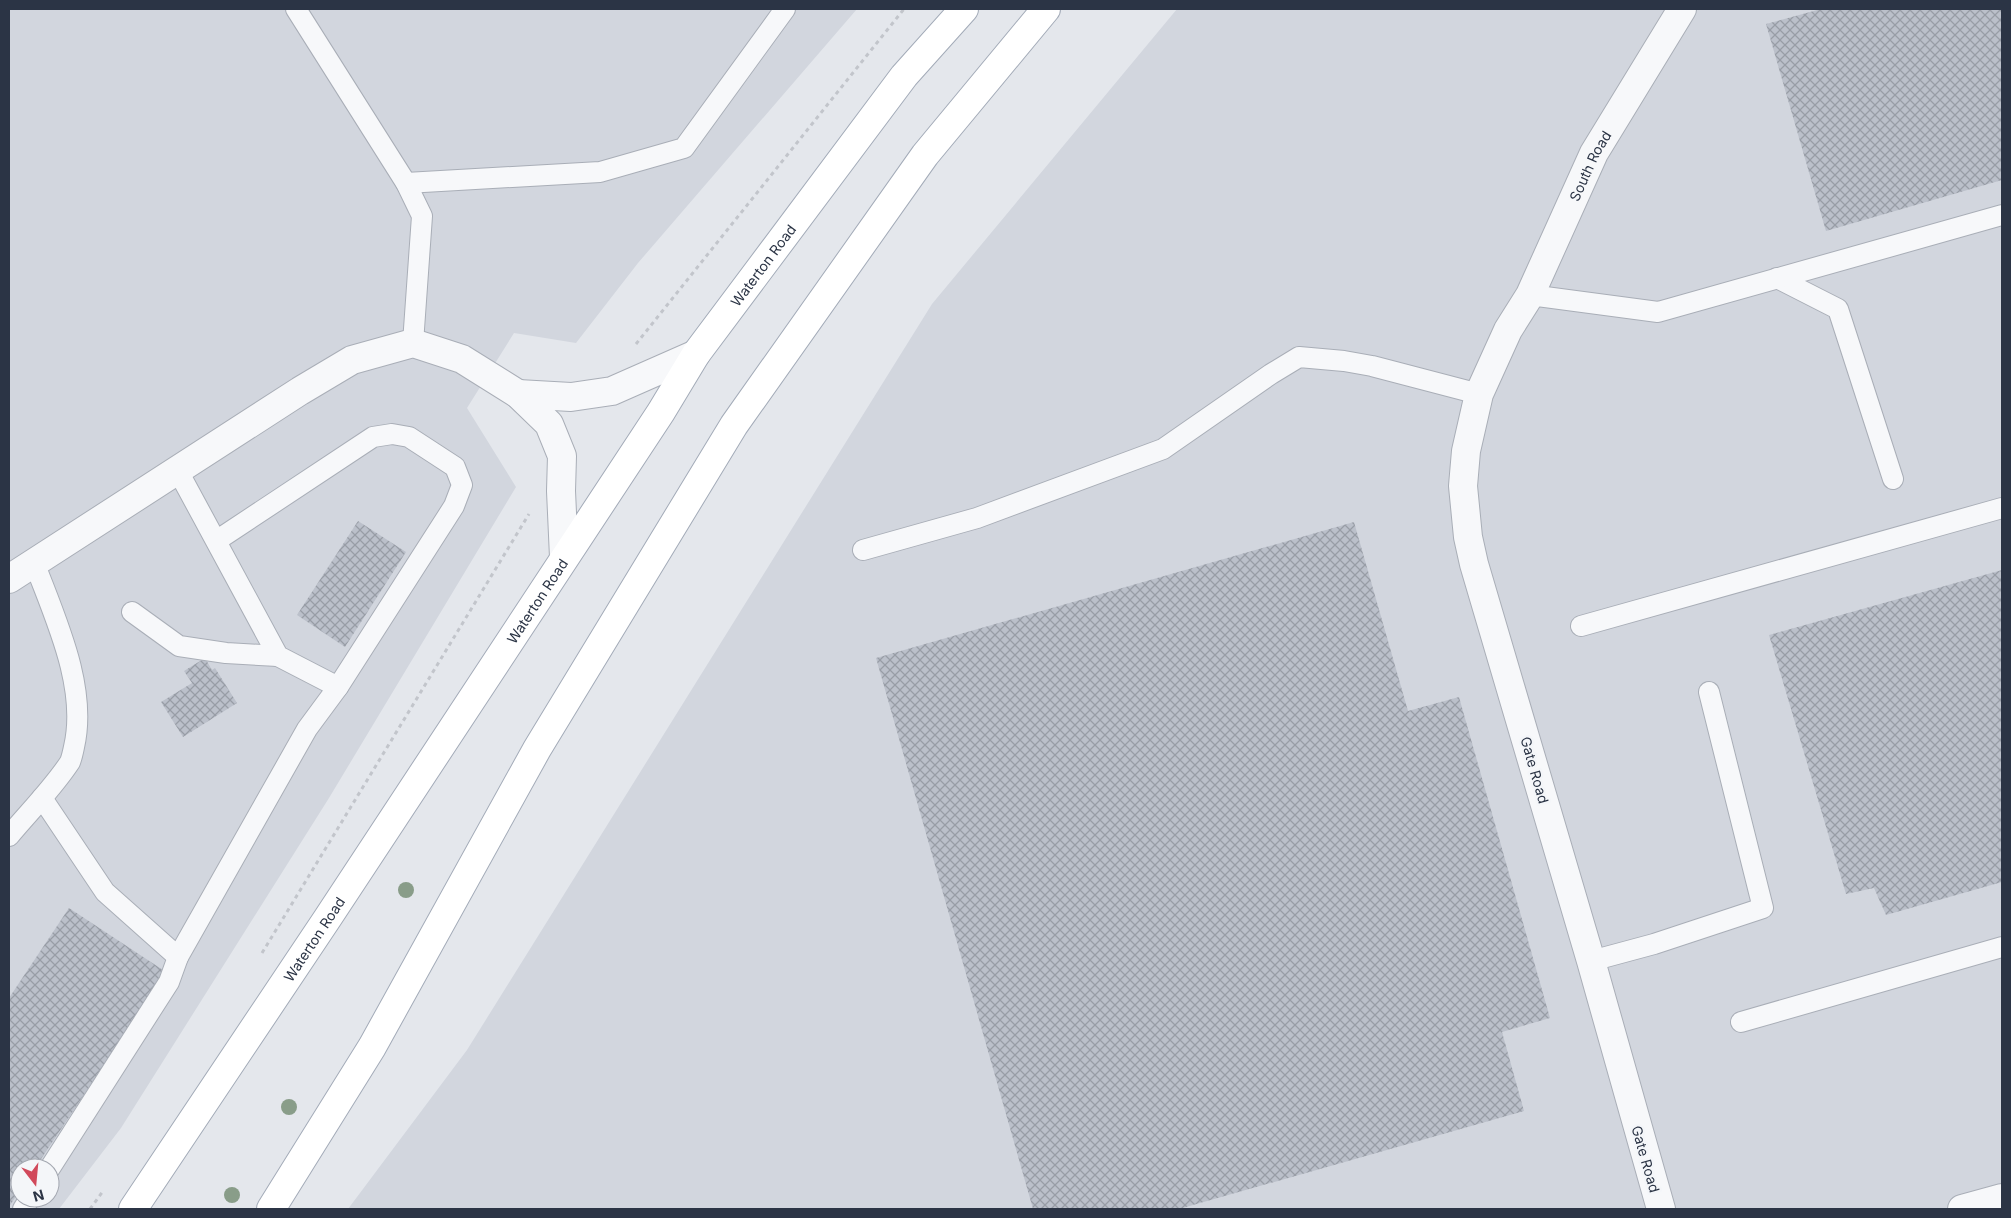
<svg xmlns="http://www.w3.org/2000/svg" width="2011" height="1218" viewBox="0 0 2011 1218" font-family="Inter,sans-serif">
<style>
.built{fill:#d2d6de;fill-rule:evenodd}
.building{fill:url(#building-cross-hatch)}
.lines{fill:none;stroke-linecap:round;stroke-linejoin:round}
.lane-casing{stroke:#a9aeb7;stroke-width:22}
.street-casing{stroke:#a9aeb7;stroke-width:30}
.primary-casing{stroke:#a3abb8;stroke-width:30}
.path{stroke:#c2c5cb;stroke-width:3;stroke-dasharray:4 4;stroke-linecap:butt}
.lane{stroke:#f7f8fa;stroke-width:20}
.street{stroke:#f7f8fa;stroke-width:28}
.primary{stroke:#fff;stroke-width:28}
.tree{fill:#899d89}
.labels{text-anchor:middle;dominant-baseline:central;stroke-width:5;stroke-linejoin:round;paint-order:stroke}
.street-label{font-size:14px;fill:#2b3445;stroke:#f4f6f9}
</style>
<defs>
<pattern id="building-cross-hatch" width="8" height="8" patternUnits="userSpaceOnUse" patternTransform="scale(1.25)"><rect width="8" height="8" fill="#bbc0ca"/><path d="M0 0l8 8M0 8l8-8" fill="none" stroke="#989da6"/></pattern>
</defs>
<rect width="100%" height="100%" fill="#e4e7ec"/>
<!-- built -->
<g class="built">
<path d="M9 9H857L638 263 576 343 514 333 467 408 516 487 329 798 121 1128 59 1209H9ZM20 1168H50V1198H20Z"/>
<path d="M1177 9H2002V1209H348L467 1050 932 304Z"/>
</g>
<!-- building -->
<g class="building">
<path d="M1821 9H2002V180L1826 231 1766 24Z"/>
<path d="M358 521 406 552 345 647 297 615Z"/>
<path d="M1354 522 1408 711 1459 697 1550 1018 1502 1032 1524 1111 1179 1209H1033L876 658Z"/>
<path d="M2002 570V882L1886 915 1874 888 1846 894 1769 635Z"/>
<path d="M205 658 212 670 215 668 237 703 183 737 161 702 192 683 184 671Z"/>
<path d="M69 908 166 972 35 1168H20V1190L9 1207V998Z"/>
</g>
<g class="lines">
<defs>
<g id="lane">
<path d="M296 9 406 183 422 216 413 343"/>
<path d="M406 183 600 172 684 148 785 9"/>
<path d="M1777 278 1838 309 1893 479"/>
<path d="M1530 295 1658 312 2002 215"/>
<path d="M178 471 278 656 338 687 454 506 462 485 455 467 409 437 392 434 373 437 216 541"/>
<path d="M863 550 977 518 1163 449 1271 374 1299 357 1344 361 1372 366 1479 394"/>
<path d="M132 612 179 646 226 653 278 656"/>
<path d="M1581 626 2002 508"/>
<path d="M42 798 105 892 178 957 307 729 338 687"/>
<path d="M9 836C29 812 53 788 70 762 72 757 73 752 74 747 88 687 55 618 34 562"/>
<path d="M1591 961 1654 944 1763 908 1709 692"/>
<path d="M1741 1022 2002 947"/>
<path d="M50 1168 169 982 178 957"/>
<path d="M23 1209 30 1198"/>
</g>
<g id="street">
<path d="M518 394 571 397 612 391 696 354"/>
<path d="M9 579 300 391 352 360 413 343 462 359 518 394 549 424 562 456 561 491 564 557"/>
<path id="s1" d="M1661 1209 1591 961 1474 564 1468 537 1463 486 1466 451 1479 394 1508 330 1530 295 1594 153 1682 9"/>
<path d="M1962 1209 2002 1198"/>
</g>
<g id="primary">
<path id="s2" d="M133 1209 327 919 661 412 696 354 904 76 964 9"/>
<path d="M271 1209 372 1047 537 749 734 425 925 155 1046 9"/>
</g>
</defs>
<!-- lane casing -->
<use href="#lane" class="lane-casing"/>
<!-- street casing -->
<use href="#street" class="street-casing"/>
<!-- primary casing -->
<use href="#primary" class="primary-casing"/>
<!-- path -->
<g class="path">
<path d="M636 344 904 9"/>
<path d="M262 953 529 514"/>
<path d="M90 1209 103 1191"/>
</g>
<!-- lane -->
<use href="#lane" class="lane"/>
<!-- street -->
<use href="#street" class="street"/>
<!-- primary -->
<use href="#primary" class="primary"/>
</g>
<!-- trees -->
<g class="tree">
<circle cx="406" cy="890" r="8"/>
<circle cx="289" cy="1107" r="8"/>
<circle cx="232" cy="1195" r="8"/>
</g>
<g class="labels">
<!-- street labels -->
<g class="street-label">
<text stroke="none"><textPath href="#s1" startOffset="1098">South Road</textPath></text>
<text stroke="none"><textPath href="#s2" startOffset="1135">Waterton Road</textPath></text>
<text stroke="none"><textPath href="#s2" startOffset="730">Waterton Road</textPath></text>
<text transform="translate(1535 770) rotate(74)">Gate Road</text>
<text stroke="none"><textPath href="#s2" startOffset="325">Waterton Road</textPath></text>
<text transform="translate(1646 1159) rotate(74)">Gate Road</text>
</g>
</g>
<!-- border -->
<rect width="2011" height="1218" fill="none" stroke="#2b3445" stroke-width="20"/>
<!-- north arrow -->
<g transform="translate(35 1183) rotate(164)"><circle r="24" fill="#f4f6f9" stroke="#a4a8b1"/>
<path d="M0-4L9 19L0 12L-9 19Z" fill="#d1495b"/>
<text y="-8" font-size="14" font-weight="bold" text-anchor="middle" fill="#2b3445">N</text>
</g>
</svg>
